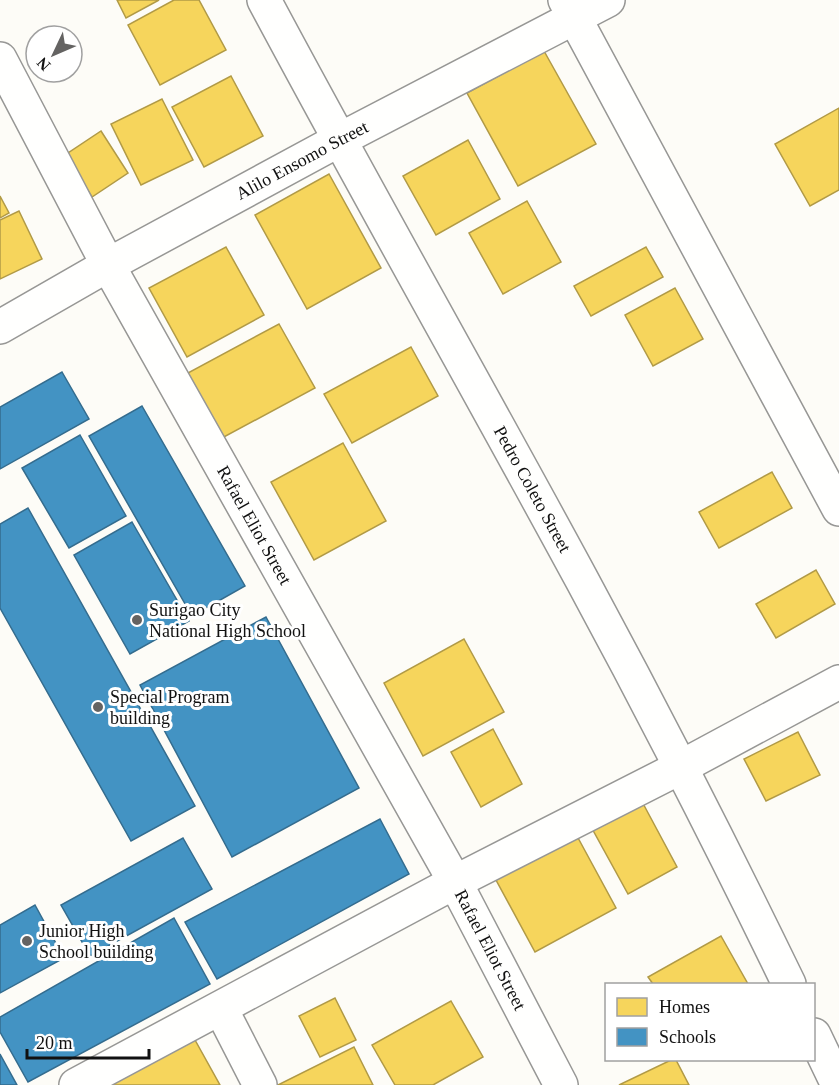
<svg xmlns="http://www.w3.org/2000/svg" width="839" height="1085" viewBox="0 0 839 1085" font-family="Georgia,serif">
<style>
.homes{fill:#f6d55c;stroke:#b19a46;stroke-width:1.5}
.schools{fill:#4393c3;stroke:#346c8e;stroke-width:1.5}
.lines{fill:none;stroke-linecap:round;stroke-linejoin:round}
.street-casing{stroke:#979795;stroke-width:36}
.street{stroke:#fffffe;stroke-width:33}
.poi-dot{fill:#646362;stroke:#fff;stroke-width:2}
.labels{text-anchor:middle;dominant-baseline:central;stroke-width:6;stroke-linejoin:round;paint-order:stroke}
.street-label{font-size:18px;fill:#111;stroke:#fff}
.poi-label{font-size:18px;fill:#111;stroke:#fff;text-anchor:start}
</style>
<rect width="100%" height="100%" fill="#fdfcf7"/>
<!-- homes -->
<g class="homes">
<path d="M117 0H159L126 18Z"/>
<path d="M174 0H199L226 50 160 85 128 25Z"/>
<path d="M544 51 596 144 518 186 467 93Z"/>
<path d="M231 76 263 136 204 167 172 107Z"/>
<path d="M162 99 193 160 141 185 111 124Z"/>
<path d="M839 108V190L810 206 775 144Z"/>
<path d="M101 131 128 173 92 197 65 155Z"/>
<path d="M468 140 500 199 436 235 403 176Z"/>
<path d="M329 174 381 268 307 309 255 215Z"/>
<path d="M0 196 9 213 0 218Z"/>
<path d="M527 201 561 262 503 294 469 233Z"/>
<path d="M19 211 42 259 0 279V220Z"/>
<path d="M226 247 264 315 187 357 149 288Z"/>
<path d="M646 247 663 277 591 316 574 286Z"/>
<path d="M675 288 703 339 653 366 625 315Z"/>
<path d="M279 324 315 388 222 438 186 374Z"/>
<path d="M411 347 438 396 352 443 324 394Z"/>
<path d="M343 443 386 521 314 560 271 482Z"/>
<path d="M772 472 792 508 719 548 699 512Z"/>
<path d="M816 570 835 604 776 638 756 604Z"/>
<path d="M464 639 504 712 423 756 384 683Z"/>
<path d="M493 729 522 784 481 807 451 752Z"/>
<path d="M798 732 820 775 766 801 744 759Z"/>
<path d="M639 796 677 867 628 894 589 823Z"/>
<path d="M577 836 616 908 535 952 496 880Z"/>
<path d="M721 936 748 984H653L648 977Z"/>
<path d="M335 998 356 1040 320 1057 299 1016Z"/>
<path d="M451 1001 483 1057 433 1085H395L372 1045Z"/>
<path d="M190 1031 220 1085H107Z"/>
<path d="M354 1047 373 1085H278Z"/>
<path d="M671 1060H676L689 1085H619Z"/>
</g>
<!-- schools -->
<g class="schools">
<path d="M62 372 89 419 0 469V407Z"/>
<path d="M142 406 245 586 192 616 89 436Z"/>
<path d="M80 435 126 516 69 548 22 468Z"/>
<path d="M28 508 195 806 131 841 0 608V524Z"/>
<path d="M132 522 189 621 130 654 74 555Z"/>
<path d="M266 617 359 788 232 857 140 685Z"/>
<path d="M380 819 409 874 217 979 185 922Z"/>
<path d="M183 838 212 889 90 956 61 905Z"/>
<path d="M35 905 64 958 0 993V925Z"/>
<path d="M174 918 210 984 28 1082 0 1032V1017Z"/>
<path d="M0 1054 17 1085H0Z"/>
</g>
<g class="lines">
<defs>
<g id="street">
<path id="s1" d="M264 0C368 195 477 386 582 580 654 713 723 848 789 984"/>
<path d="M565 0 839 509"/>
<path id="s2" d="M0 59 108 265 455 882 561 1085"/>
<path id="s3" d="M0 327 108 265 339 140 608 0"/>
<path d="M221 1009 260 1085"/>
<path d="M814 1035 838 1085"/>
<path d="M76 1085 455 882 681 767 839 682"/>
</g>
</defs>
<!-- street casing -->
<use href="#street" class="street-casing"/>
<!-- street -->
<use href="#street" class="street"/>
</g>
<!-- markers -->
<g class="poi-dot">
<circle cx="137" cy="620" r="6"/>
<circle cx="98" cy="707" r="6"/>
<circle cx="27" cy="941" r="6"/>
</g>
<g class="labels">
<!-- street labels -->
<g class="street-label">
<text stroke="none"><textPath href="#s3" startOffset="345">Alilo Ensomo Street</textPath></text>
<text stroke="none"><textPath href="#s1" startOffset="558">Pedro Coleto Street</textPath></text>
<text stroke="none"><textPath href="#s2" startOffset="531">Rafael Eliot Street</textPath></text>
<text stroke="none"><textPath href="#s2" startOffset="1017">Rafael Eliot Street</textPath></text>
</g>
<!-- poi labels -->
<g class="poi-label">
<text x="149" y="610">Surigao City<tspan x="149" dy="21">National High School</tspan></text>
<text x="110" y="697">Special Program<tspan x="110" dy="21">building</tspan></text>
<text x="39" y="931">Junior High<tspan x="39" dy="21">School building</tspan></text>
</g>
</g>
<!-- legend -->
<rect x="605" y="983" width="210" height="78" fill="#ffffff" stroke="#a0a0a0" stroke-width="1.5"/>
<rect x="617" y="998" width="30" height="18" fill="#f6d55c" stroke="#a0a0a0" stroke-width="1.5"/>
<text x="659" y="1013" font-size="18" fill="#111111">Homes</text>
<rect x="617" y="1028" width="30" height="18" fill="#4393c3" stroke="#a0a0a0" stroke-width="1.5"/>
<text x="659" y="1043" font-size="18" fill="#111111">Schools</text>
<!-- north arrow -->
<g transform="translate(54 54) rotate(226)"><circle r="28" fill="#ffffff" stroke="#a0a0a0" stroke-width="1.5"/>
<path d="M0-4.5L10 22L0 15L-10 22Z" fill="#646362"/>
<text y="-9" font-size="16" font-weight="bold" text-anchor="middle" fill="#111111">N</text>
</g>
<!-- scale -->
<path d="M27 1049v9h122v-9" fill="none" stroke="#111111" stroke-width="3"/>
<text x="36" y="1049" font-size="18" fill="#111111" stroke="#ffffff" stroke-width="4.5" paint-order="stroke">20 m</text>
</svg>
